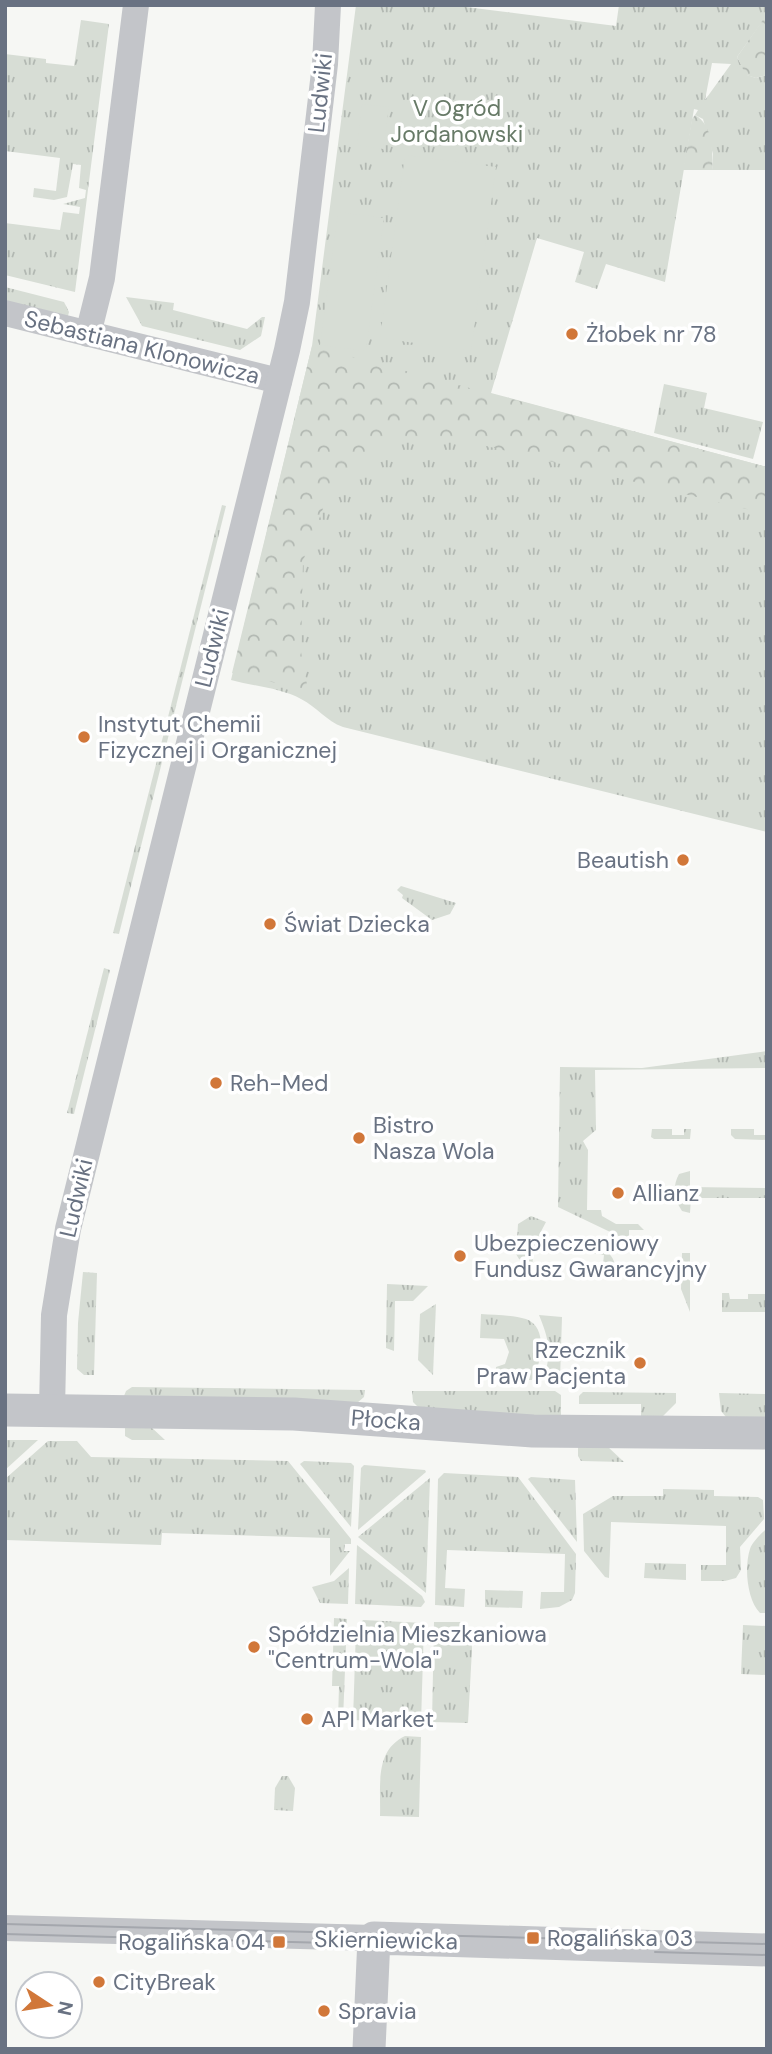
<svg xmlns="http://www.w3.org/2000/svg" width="772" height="2054" viewBox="0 0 772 2054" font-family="'DM Sans',sans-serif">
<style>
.grass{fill:url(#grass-tufts);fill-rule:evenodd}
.forest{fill:url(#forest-crowns)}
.garden{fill:#d7ddd5}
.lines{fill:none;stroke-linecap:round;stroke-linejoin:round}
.minor{stroke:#c3c5c9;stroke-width:26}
.tertiary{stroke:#c3c5c9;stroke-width:33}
.tram{stroke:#a4a7ad;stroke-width:2}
.poi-dot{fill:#d17739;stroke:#fff;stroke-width:2.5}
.labels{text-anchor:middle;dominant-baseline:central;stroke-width:7;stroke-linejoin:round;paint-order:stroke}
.street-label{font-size:23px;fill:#697282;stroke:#fff}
.park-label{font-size:23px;fill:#677a67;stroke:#fff}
.poi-label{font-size:23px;fill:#697282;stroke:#fff;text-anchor:start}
</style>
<defs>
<pattern id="grass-tufts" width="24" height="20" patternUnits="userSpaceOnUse" patternTransform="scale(1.75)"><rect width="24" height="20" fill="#d7ddd5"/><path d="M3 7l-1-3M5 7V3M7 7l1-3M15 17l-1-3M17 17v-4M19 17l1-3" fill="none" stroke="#b2b8b2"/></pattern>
<pattern id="forest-crowns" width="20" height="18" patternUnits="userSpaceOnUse" patternTransform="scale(1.75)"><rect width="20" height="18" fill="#d7ddd5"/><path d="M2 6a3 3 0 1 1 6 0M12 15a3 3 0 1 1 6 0" fill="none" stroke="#b2b8b2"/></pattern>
</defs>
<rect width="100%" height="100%" fill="#f6f7f4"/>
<!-- grass -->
<g class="grass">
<path d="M356 5H450L616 26 619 5H767V15L737 57 747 75 756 78 767 75V170H712L713 154 703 119 695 115 698 110 694 109 665 282 606 264 597 289 575 282 584 252 537 238 491 393 767 467V832L343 727C326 721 317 707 301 699 281 688 253 686 231 680L312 346ZM712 63 731 64 705 100Z"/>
<path d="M81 20 109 24 75 292 5 275V223L60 230 63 212 79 214 80 207 63 204 85 198 86 190 79 188 81 165 73 164 67 197 54 200 33 197 34 188 56 191 60 158 5 151V54L46 59V63L74 66Z"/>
<path d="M5 287 64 302 69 312 67 320 5 303Z"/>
<path d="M126 297 174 303 173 310 247 329 262 317H265L261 336 240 350 142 326Z"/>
<path d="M664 384 707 393 704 408 763 422 753 459 654 433Z"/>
<path d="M222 505 226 506 119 934 113 933Z"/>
<path d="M401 886 456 903 450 914 432 920 402 898 403 895 397 890Z"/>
<path d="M104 968 110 970 74 1114 67 1113Z"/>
<path d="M767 1051V1068L595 1070 596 1130 583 1141 588 1150 587 1210H601L602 1216 616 1224H638L644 1230H629V1241L558 1207 560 1067 642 1068Z"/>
<path d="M652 1129H672V1135H684V1129H691L690 1139H654L651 1137Z"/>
<path d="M731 1129H754V1135H766L767 1129V1140L735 1139 731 1135Z"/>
<path d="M690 1171V1187L767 1188V1198H691L690 1213 682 1211C674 1199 672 1187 679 1174Z"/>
<path d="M531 1216 546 1222 536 1241 604 1250C613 1255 616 1263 615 1273L605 1276 602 1273 604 1255 535 1246 532 1265 519 1259 516 1254 518 1224Z"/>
<path d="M682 1253H690V1312L681 1289Z"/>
<path d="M83 1272 97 1273 94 1375H84L77 1369 78 1323Z"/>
<path d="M387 1284 428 1286 413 1301H395L394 1351 386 1348Z"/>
<path d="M722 1293H729L730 1299H748V1294H767V1312H722Z"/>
<path d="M436 1304 433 1375 418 1360 420 1314Z"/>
<path d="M481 1314C495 1315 513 1315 526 1319 549 1327 541 1365 532 1380H496V1367L505 1364 509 1352 504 1339 480 1338Z"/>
<path d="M539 1315 562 1317 560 1380 544 1378C552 1351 549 1340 539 1315Z"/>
<path d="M132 1387 365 1390 364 1397 357 1403 124 1396 126 1391Z"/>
<path d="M412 1391H555L561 1395V1418L419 1408 413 1402Z"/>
<path d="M583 1392 676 1393V1403L663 1416 641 1419V1404H579V1396Z"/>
<path d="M719 1393 767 1394V1420L726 1417 721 1411Z"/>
<path d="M125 1426H150L165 1440H132L125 1436Z"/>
<path d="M5 1440H38L5 1470Z"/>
<path d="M48 1441H77L91 1457 288 1461 351 1539V1544H345L344 1551H350L330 1576V1538L162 1533 161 1545 5 1540V1479Z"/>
<path d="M578 1446H607L624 1462 581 1461 578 1456Z"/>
<path d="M304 1461 351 1463 354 1466 351 1527 300 1464Z"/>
<path d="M364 1465 425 1470 426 1472 358 1530 361 1468Z"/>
<path d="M444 1473 518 1477 576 1554 575 1593 572 1600 559 1607 540 1609 541 1592H564L565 1554 447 1550 445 1588 465 1589 464 1607 435 1605 438 1479Z"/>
<path d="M531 1477 575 1480 577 1542 528 1479Z"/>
<path d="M430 1478 426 1593 358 1537Z"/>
<path d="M663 1489 714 1490V1496L758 1497 763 1500 764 1519 740 1547 741 1570 736 1578 725 1581H701V1565H726V1526L611 1522 609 1578 605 1577 584 1551 583 1514 613 1496H663Z"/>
<path d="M767 1528V1613H760C747 1600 744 1567 750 1549 752 1542 761 1534 767 1528Z"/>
<path d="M357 1545 422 1596 425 1602 421 1607 355 1604Z"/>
<path d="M645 1563 686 1564V1580L644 1578Z"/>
<path d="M349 1568 348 1604 320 1603 312 1587 334 1581Z"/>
<path d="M485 1590 523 1591 522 1608 485 1607Z"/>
<path d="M334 1618 347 1619 343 1720H338L339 1686H332Z"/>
<path d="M363 1620 424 1623 421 1723 353 1720 356 1629Z"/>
<path d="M434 1622H462L471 1631 472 1649 468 1723 432 1722Z"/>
<path d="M743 1625 767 1626V1675L741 1674Z"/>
<path d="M405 1736 421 1737 419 1817 380 1816C381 1786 374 1751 405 1736Z"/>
<path d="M282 1776H288L295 1788 293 1811 274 1810 275 1788Z"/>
</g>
<!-- forest -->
<g class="forest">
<path d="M767 14V75L756 78 746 75 737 57Z"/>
<path d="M695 115C713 125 713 152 712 170H683L692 119Z"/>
<path d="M312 346 767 467V514L449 437 381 441 329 493 303 561 301 652 308 690 232 673Z"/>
</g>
<!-- garden -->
<g class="garden">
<path d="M362 104 389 107 383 149 357 145Z"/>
<path d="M405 155 496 167 471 351 380 338Z"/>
<path d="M338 212 384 218 366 351 320 345Z"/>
</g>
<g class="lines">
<!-- minor -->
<g class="minor">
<path d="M5 313 279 381"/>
<path d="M88 334 102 278 136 5"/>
<path d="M52 1410 54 1315 68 1229 287 350 297 302 325 64 328 5"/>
<path d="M5 1928 374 1938"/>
</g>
<!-- tertiary -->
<g class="tertiary">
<path d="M5 1410 294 1414 533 1431 767 1433"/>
<path d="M369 2049 374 1938 767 1950"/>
</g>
<!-- tram -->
<g class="tram">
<path d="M5 1924 767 1944"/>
<path d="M5 1934 329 1943"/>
<path d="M655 1952 767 1955"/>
</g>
</g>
<!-- markers -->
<g class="poi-dot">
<circle cx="572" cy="334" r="7"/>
<circle cx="84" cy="737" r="7"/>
<circle cx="683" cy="860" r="7"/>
<circle cx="270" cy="924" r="7"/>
<circle cx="216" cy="1083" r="7"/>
<circle cx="359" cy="1138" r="7"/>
<circle cx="618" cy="1193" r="7"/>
<circle cx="460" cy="1256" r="7"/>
<circle cx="640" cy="1363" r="7"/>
<circle cx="254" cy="1647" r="7"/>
<circle cx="307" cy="1719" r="7"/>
<rect x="526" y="1931" width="14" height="14" rx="3.5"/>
<rect x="272" y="1935" width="14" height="14" rx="3.5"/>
<circle cx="99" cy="1982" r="7"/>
<circle cx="324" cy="2011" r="7"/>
</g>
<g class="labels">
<!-- street labels -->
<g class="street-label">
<text transform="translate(320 93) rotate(-84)">Ludwiki</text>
<text transform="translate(142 347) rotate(14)">Sebastiana Klonowicza</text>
<text transform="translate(212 648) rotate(-76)">Ludwiki</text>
<text transform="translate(76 1198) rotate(-77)">Ludwiki</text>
<text transform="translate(386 1420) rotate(4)">Płocka</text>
<text transform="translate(386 1940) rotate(1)">Skierniewicka</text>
</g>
<!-- park labels -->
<g class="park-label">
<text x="457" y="108">V Ogród<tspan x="457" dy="26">Jordanowski</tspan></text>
</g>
<!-- poi labels -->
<g class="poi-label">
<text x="586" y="334">Żłobek nr 78</text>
<text x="98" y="724">Instytut Chemii<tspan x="98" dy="26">Fizycznej i Organicznej</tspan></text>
<text x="669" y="860" text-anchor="end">Beautish</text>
<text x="284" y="924">Świat Dziecka</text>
<text x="230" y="1083">Reh-Med</text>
<text x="373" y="1125">Bistro<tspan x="373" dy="26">Nasza Wola</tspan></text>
<text x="632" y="1193">Allianz</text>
<text x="474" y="1243">Ubezpieczeniowy<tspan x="474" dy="26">Fundusz Gwarancyjny</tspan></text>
<text x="626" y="1350" text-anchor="end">Rzecznik<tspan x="626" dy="26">Praw Pacjenta</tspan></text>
<text x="268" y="1634">Spółdzielnia Mieszkaniowa<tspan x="268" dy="26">"Centrum-Wola"</tspan></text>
<text x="321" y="1719">API Market</text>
<text x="547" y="1938">Rogalińska 03</text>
<text x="265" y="1942" text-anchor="end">Rogalińska 04</text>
<text x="113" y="1982">CityBreak</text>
<text x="338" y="2011">Spravia</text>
</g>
</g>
<!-- border -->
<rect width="772" height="2054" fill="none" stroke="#697282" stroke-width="14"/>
<!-- north arrow -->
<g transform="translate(49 2005) rotate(102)"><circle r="33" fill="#ffffff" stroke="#c3c7cd" stroke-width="2"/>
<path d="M0-5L12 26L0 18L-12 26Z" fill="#d17739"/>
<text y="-10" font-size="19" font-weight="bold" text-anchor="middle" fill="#697282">N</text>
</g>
</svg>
